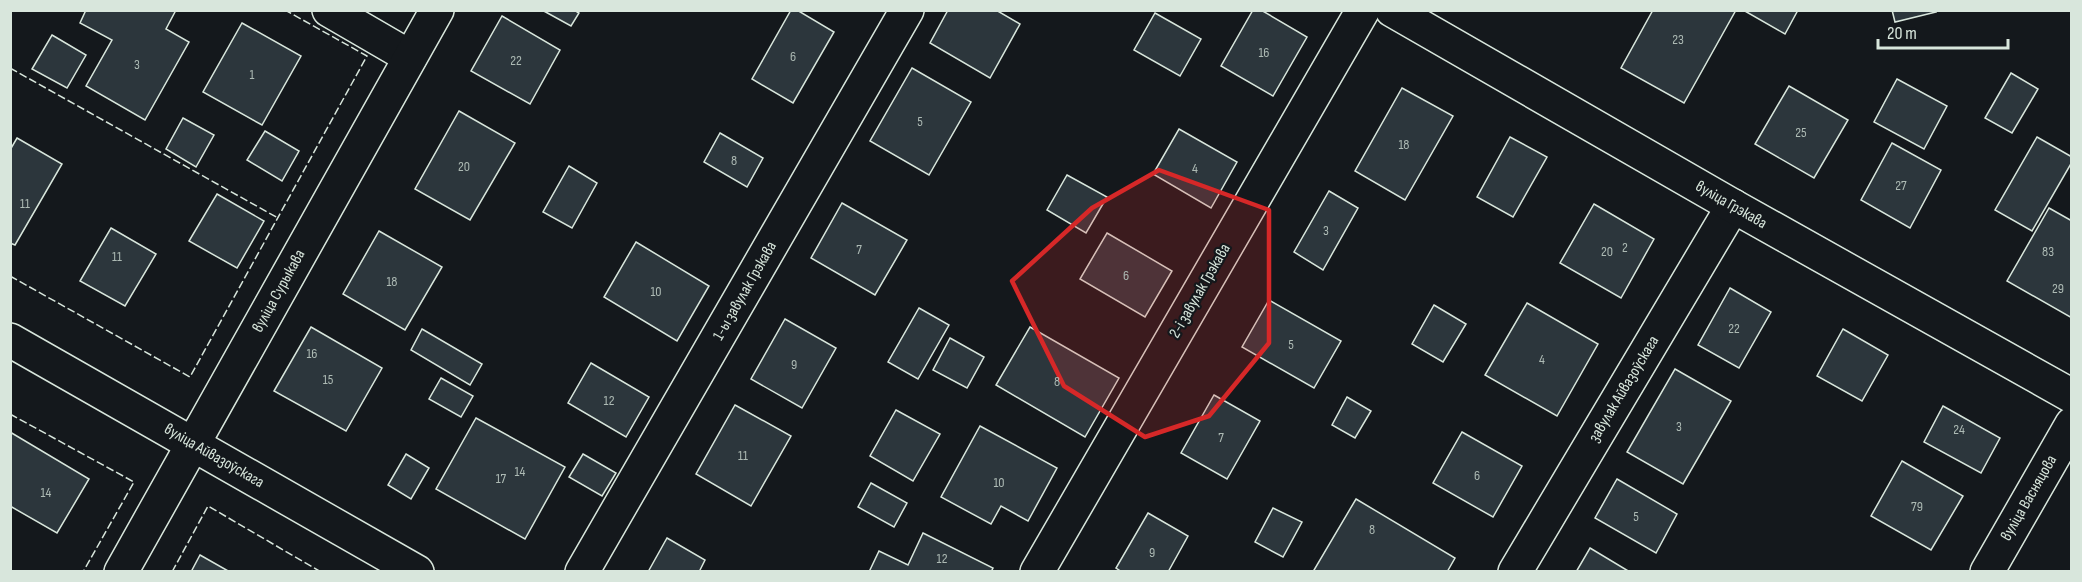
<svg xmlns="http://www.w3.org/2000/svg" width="2082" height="582" viewBox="0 0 2082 582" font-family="'Sofia Sans Condensed',sans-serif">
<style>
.building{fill:#2c363c;stroke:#d8e6dc;stroke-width:1.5}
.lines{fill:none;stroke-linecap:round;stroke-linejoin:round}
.street-casing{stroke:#d8e6dc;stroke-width:36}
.secondary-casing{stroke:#d8e6dc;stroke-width:36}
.street{stroke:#14181c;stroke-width:33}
.secondary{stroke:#14181c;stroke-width:33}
.fence{stroke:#d8e6dc;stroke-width:1.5;stroke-dasharray:8 3;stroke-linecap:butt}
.marked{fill:#d62828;fill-opacity:0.2;stroke:#d62828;stroke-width:4.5;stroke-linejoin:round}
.labels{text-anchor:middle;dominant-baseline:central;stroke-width:4.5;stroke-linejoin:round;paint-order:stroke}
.number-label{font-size:14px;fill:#adbab4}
.street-label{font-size:16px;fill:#d8e6dc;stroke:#14181c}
</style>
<rect width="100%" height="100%" fill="#14181c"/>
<!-- building -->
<g class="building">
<path d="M86 10H176L166 29 189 42 145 120 86 86 112 40 80 23Z"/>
<path d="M542 10H574L579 13 571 26Z"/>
<path d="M791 10H797L834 32 793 103 752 79Z"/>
<path d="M948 10H996L1020 24 990 78 930 43Z"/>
<path d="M1253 10H1261L1307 37 1273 96 1221 66Z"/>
<path d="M1653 10H1736L1684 103 1621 68Z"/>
<path d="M1743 10H1798L1785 34Z"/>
<path d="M1892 10H1935L1936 12 1895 22Z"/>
<path d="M1155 13 1201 39 1180 76 1134 50Z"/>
<path d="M502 16 560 50 530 104 471 71Z"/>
<path d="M242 23 301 56 262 125 203 92Z"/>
<path d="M52 35 86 55 67 88 32 69Z"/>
<path d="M912 68 971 102 929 175 870 141Z"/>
<path d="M2011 73 2038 89 2012 133 1985 118Z"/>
<path d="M1897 79 1947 106 1924 149 1874 122Z"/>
<path d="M1789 86 1848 120 1814 178 1755 144Z"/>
<path d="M1402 88 1453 116 1405 200 1355 171Z"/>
<path d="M459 111 515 143 470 220 415 189Z"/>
<path d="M183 118 214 135 196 167 166 149Z"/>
<path d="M1179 129 1237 162 1211 208 1153 174Z"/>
<path d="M265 131 299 151 282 181 247 160Z"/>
<path d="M720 133 763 158 747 187 704 162Z"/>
<path d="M1510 137 1547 157 1513 217 1477 197Z"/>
<path d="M2037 137 2072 157V162L2032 231 1995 210Z"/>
<path d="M17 138 62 164 15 245 10 243V150Z"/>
<path d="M1892 143 1941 170 1910 228 1861 200Z"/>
<path d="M569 166 597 183 572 228 543 212Z"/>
<path d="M1067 175 1107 197 1086 233 1047 210Z"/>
<path d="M1329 191 1358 208 1323 270 1294 252Z"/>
<path d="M217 194 264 221 237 268 189 241Z"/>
<path d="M842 203 907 240 875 295 811 258Z"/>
<path d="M1594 204 1654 239 1621 298 1560 263Z"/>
<path d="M2049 208 2072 221V318L2007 281Z"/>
<path d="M111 228 156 254 125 306 80 281Z"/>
<path d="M379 231 442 267 405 330 343 294Z"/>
<path d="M1107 233 1172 271 1145 317 1080 279Z"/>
<path d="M636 242 709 286 677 341 604 297Z"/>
<path d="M1730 288 1771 312 1739 368 1698 345Z"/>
<path d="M1269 300 1341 341 1314 388 1242 347Z"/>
<path d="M1527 303 1598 344 1557 416 1485 375Z"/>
<path d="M1434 305 1466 324 1443 362 1412 344Z"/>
<path d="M919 308 949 325 918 379 888 362Z"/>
<path d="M785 319 836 348 802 408 751 379Z"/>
<path d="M311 327 382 368 346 431 274 391Z"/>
<path d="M1030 327 1119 378 1085 437 996 385Z"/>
<path d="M422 329 482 364 470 385 411 350Z"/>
<path d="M1843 329 1888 355 1862 401 1817 376Z"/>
<path d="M950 338 984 357 967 388 933 370Z"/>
<path d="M591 363 649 397 626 437 568 403Z"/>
<path d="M1675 369 1731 401 1683 484 1627 452Z"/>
<path d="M441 378 473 396 461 417 429 399Z"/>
<path d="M1214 395 1260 421 1227 479 1181 453Z"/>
<path d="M1347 397 1371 411 1355 438 1332 425Z"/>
<path d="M735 405 791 436 751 506 696 474Z"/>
<path d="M1943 406 2000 438 1981 473 1924 442Z"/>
<path d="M896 410 940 434 913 481 870 456Z"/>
<path d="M476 418 565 467 525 539 436 489Z"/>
<path d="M980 426 1057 468 1028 521 1001 506 991 524 941 497Z"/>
<path d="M10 432 89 479 57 533 10 506Z"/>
<path d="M1462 432 1522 466 1493 517 1433 483Z"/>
<path d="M406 454 429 468 411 499 388 485Z"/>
<path d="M583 454 616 473 602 496 569 477Z"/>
<path d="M1902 461 1963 496 1931 550 1871 516Z"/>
<path d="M1617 479 1677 514 1656 553 1595 518Z"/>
<path d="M871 483 907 503 894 527 858 507Z"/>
<path d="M1356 499 1455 558 1447 572H1317L1314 570Z"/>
<path d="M1273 508 1302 522 1283 557 1255 542Z"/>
<path d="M1148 513 1188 536 1168 572H1122L1116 568Z"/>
<path d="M923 533 993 568 991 572H869L879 551 908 565Z"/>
<path d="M667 538 705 560 699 572H648Z"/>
<path d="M1590 548 1630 572H1576Z"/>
<path d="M200 555 230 572H191Z"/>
</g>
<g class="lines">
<defs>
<g id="street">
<path d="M329 10 410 57"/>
<path d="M10 340 417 572"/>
<path d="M121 572 437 10"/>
<path d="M582 572 907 10"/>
<path d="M1037 572 1363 10"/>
<path d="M1515 572 1733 206"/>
</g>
<g id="secondary">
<path d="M1392 10 1733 206 2072 396"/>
<path d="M1987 572 2072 424"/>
</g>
</defs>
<!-- street casing -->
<use href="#street" class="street-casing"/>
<!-- secondary casing -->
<use href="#secondary" class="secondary-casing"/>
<!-- street -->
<use href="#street" class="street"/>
<!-- secondary -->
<use href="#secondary" class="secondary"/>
<!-- fence -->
<g class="fence">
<path d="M10 68 278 218"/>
<path d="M10 276 190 377 367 56 285 10"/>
<path d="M10 414 134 482 83 572"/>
<path d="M172 572 208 506 321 572"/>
</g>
</g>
<!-- marked area -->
<path class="marked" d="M1159 170 1269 210V343L1209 416 1145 437 1064 386 1012 281 1092 208Z"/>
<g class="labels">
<!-- number labels -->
<g class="number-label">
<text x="1678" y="39">23</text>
<text x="1264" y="52">16</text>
<text x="793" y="56">6</text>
<text x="516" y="60">22</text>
<text x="137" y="64">3</text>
<text x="252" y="74">1</text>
<text x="920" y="121">5</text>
<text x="1801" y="132">25</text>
<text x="1404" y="144">18</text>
<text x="734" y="160">8</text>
<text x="464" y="166">20</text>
<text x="1195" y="168">4</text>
<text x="1901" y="185">27</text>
<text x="25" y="203">11</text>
<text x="1326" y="230">3</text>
<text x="1625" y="247">2</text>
<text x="859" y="249">7</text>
<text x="1607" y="251">20</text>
<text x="2048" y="251">83</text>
<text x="117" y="256">11</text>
<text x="1126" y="275">6</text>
<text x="392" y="281">18</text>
<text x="2058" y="288">29</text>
<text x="656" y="291">10</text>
<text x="1734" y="328">22</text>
<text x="1291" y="344">5</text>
<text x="312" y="353">16</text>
<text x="1542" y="359">4</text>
<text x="794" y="364">9</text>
<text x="328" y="379">15</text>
<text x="1057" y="381">8</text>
<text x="609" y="400">12</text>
<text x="1679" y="426">3</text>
<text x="1959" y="429">24</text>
<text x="1221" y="437">7</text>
<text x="743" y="455">11</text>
<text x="520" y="471">14</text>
<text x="1477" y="475">6</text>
<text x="501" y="478">17</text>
<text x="999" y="482">10</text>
<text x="46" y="492">14</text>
<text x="1917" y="506">79</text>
<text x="1636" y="516">5</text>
<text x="1372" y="529">8</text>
<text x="1152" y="552">9</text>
<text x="942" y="558">12</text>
</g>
<!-- street labels -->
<g class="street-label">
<text transform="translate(1731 205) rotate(30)">вуліца Грэкава</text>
<text transform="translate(279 291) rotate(-61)">вуліца Сурыкава</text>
<text transform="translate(745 291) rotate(-60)">1-ы завулак Грэкава</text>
<text transform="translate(1200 291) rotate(-60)">2-і завулак Грэкава</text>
<text transform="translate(1624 389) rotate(-59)">завулак Айвазоўскага</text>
<text transform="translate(214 456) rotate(30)">вуліца Айвазоўскага</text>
<text transform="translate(2029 498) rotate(-60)">вуліца Васняцова</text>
</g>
</g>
<!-- border -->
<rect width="2082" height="582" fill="none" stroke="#d8e6dc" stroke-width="24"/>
<!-- scale -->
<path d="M1878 39v9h130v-9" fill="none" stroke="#d8e6dc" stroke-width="3"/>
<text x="1887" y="39" font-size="18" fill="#d8e6dc" stroke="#14181c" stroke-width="4.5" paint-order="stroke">20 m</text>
</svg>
